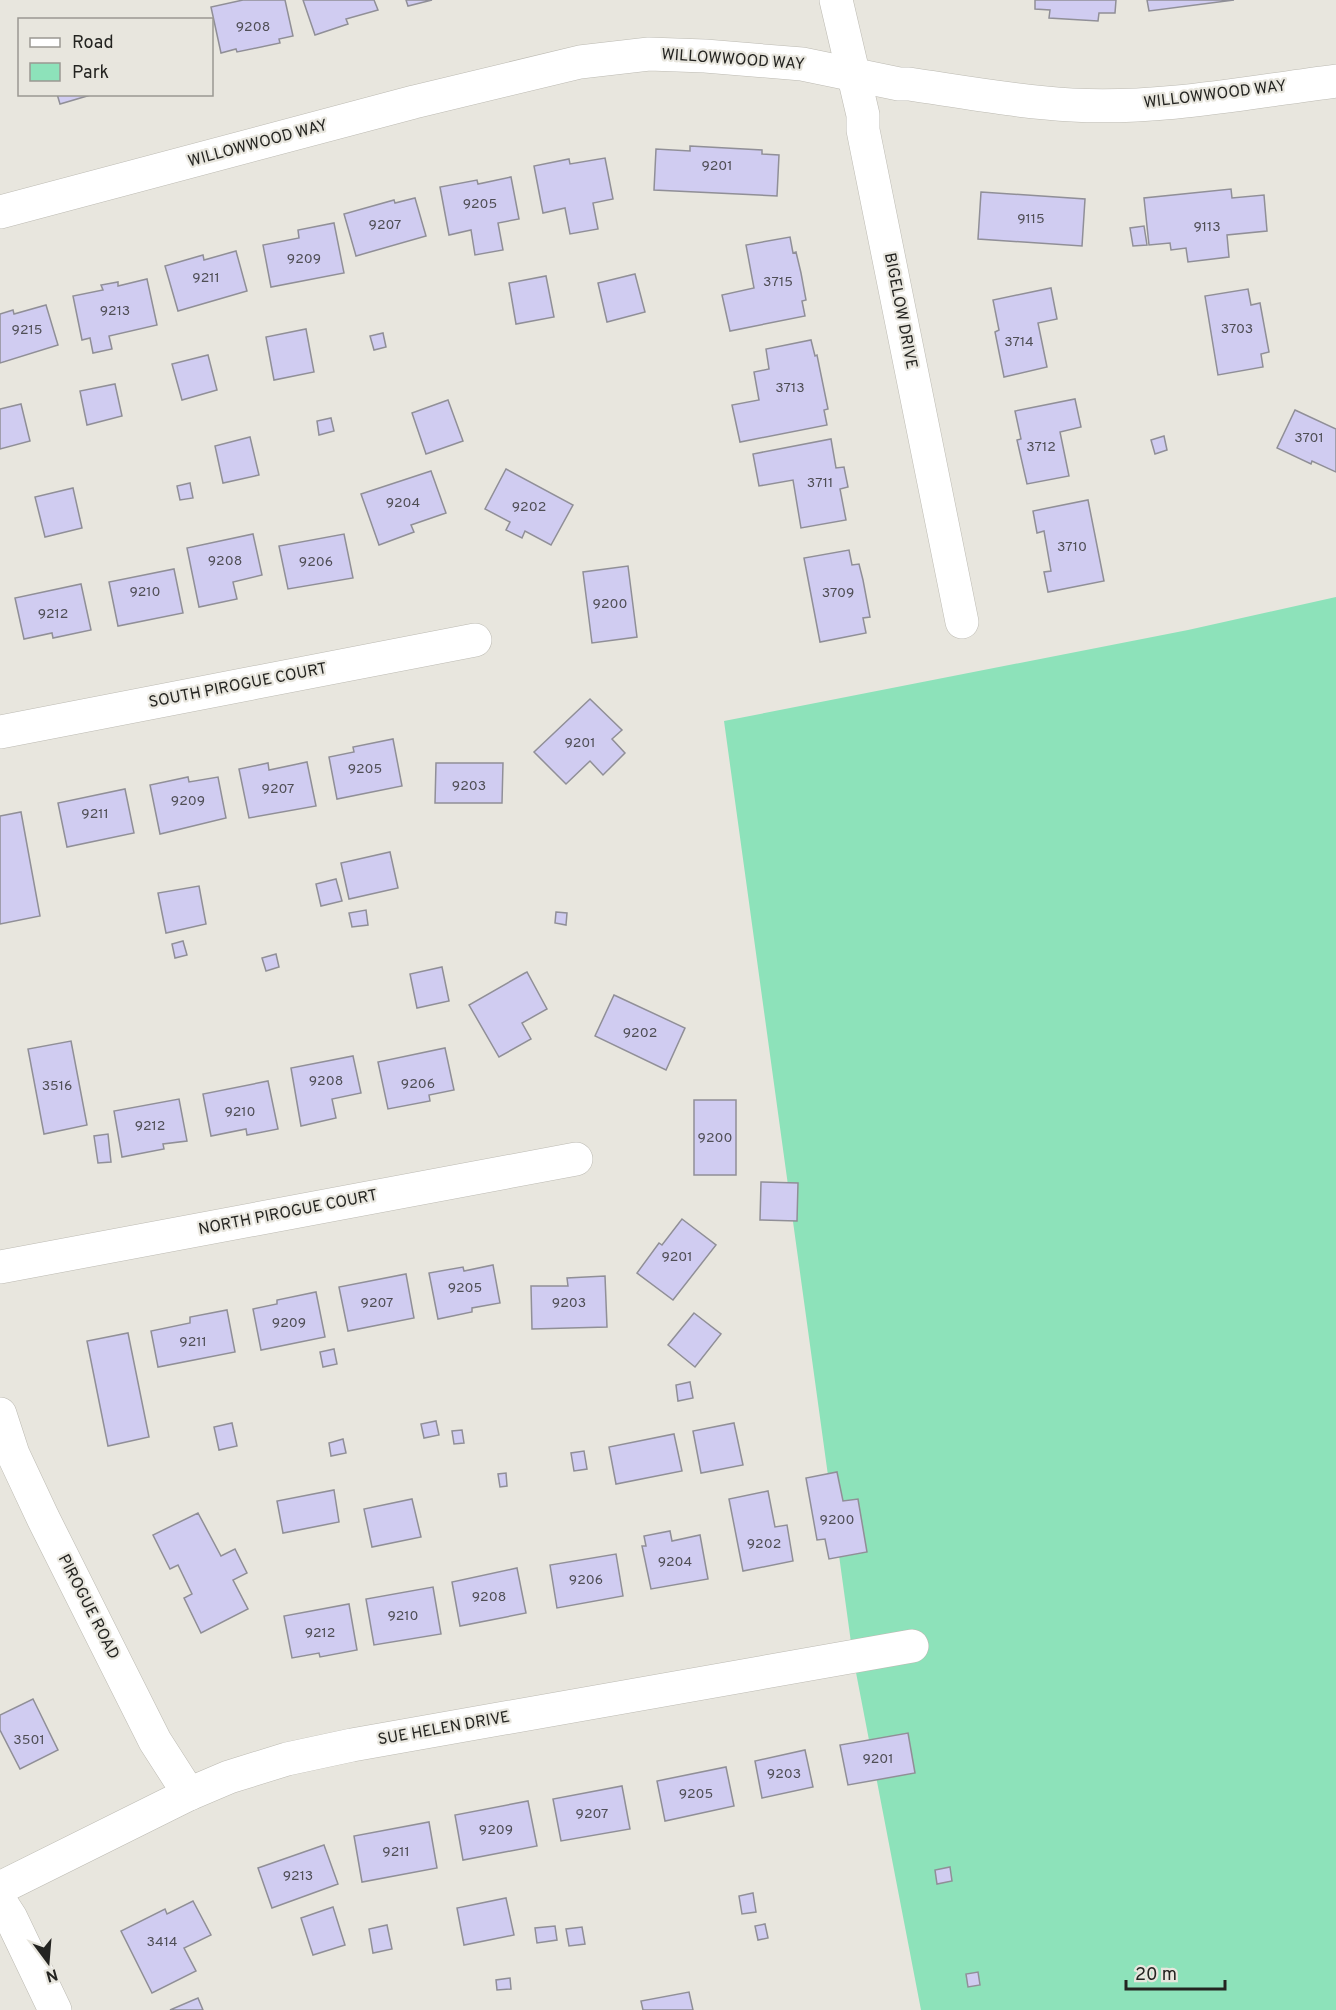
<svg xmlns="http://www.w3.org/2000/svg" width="1336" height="2010" viewBox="0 0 1336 2010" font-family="Overpass,sans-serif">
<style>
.green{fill:#8de2ba}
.building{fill:#d0ccf1;stroke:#908f97;stroke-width:1.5}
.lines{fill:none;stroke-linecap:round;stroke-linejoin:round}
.minor-casing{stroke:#bcbab2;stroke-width:34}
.minor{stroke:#fff;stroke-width:33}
.labels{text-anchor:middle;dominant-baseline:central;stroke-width:4.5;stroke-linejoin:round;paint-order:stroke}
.number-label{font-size:14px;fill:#4f4e55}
.street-label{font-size:16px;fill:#242421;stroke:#e8e6de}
</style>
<rect width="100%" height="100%" fill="#e8e6de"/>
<!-- green -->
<path class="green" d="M1336 597V2010H921L853 1657 724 721 1188 630Z"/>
<!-- building -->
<g class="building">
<path d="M285 0 293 36 279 39 280 43 237 52 236 49 221 53 211 7 243 0Z"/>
<path d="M303 0H374L378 10 346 19 348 24 315 35Z"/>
<path d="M406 0H432L408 6Z"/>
<path d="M1035 0H1116L1115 13H1099L1098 21 1049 18 1050 10 1035 9Z"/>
<path d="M1147 0H1234L1149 11Z"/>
<path d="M57 94H94L60 104Z"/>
<path d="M690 146 762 150V154L779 155 777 196 654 190 656 149 690 151Z"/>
<path d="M605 158 613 199 593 203 598 229 570 234 565 208 543 213 534 166 569 159 570 164Z"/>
<path d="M511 177 519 219 498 223 503 250 475 255 471 230 449 235 440 187 477 180 478 184Z"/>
<path d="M1231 189 1232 198 1264 195 1267 231 1227 235 1229 257 1188 262 1186 248 1171 250 1170 243 1149 245 1144 198Z"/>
<path d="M981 192 1085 199 1082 246 978 239Z"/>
<path d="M415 198 426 236 356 256 344 214 394 200 395 203Z"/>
<path d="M334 223 344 273 271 287 263 245 299 238 298 230Z"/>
<path d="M1144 226 1147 245 1133 246 1130 228Z"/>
<path d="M790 237 793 253 796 252 801 273 806 300 802 301 805 316 730 331 722 295 754 288 746 245Z"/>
<path d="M236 251 247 291 178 311 165 266 203 255 204 260Z"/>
<path d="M635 274 645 312 607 322 598 283Z"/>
<path d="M546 276 554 317 516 324 509 283Z"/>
<path d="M147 279 157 325 109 336 112 349 93 353 90 338 82 340 73 296 103 290 101 285 118 282V286Z"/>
<path d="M1051 288 1057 319 1038 323 1047 367 1004 377 995 332 999 330 993 300Z"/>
<path d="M1248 289 1251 305 1260 303 1269 352 1261 354 1263 367 1218 375 1205 296Z"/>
<path d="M46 305 58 345 0 363V314L13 310 14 314Z"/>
<path d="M306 329 314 372 274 380 266 337Z"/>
<path d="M383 333 386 347 374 350 370 336Z"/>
<path d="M811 340 815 356 817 355 828 409 824 410 827 425 740 442 732 405 759 400 754 372 769 369 766 349Z"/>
<path d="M208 355 217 390 182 400 172 364Z"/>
<path d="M115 384 122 416 87 425 80 391Z"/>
<path d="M1075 399 1081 427 1060 432 1069 476 1027 484 1017 440 1021 439 1015 411Z"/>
<path d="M448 400 463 441 426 454 412 413Z"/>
<path d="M21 404 30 441 0 449V409Z"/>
<path d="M1295 410 1336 429V472L1312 461 1311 464 1277 448Z"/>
<path d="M331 418 334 431 319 435 317 421Z"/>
<path d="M1164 436 1167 450 1155 454 1151 440Z"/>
<path d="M250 437 259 475 223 483 215 446Z"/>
<path d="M831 439 836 468 844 467 848 487 840 489 846 520 801 528 793 480 759 486 753 454Z"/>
<path d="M506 469 573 505 551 545 525 531 522 538 506 530 510 522 485 509Z"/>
<path d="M431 471 446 513 411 525 414 532 379 545 361 494Z"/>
<path d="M190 483 193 498 180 500 177 486Z"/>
<path d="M73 488 82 528 45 537 35 497Z"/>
<path d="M1088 500 1104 581 1048 592 1044 572 1051 571 1044 531 1037 533 1033 511Z"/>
<path d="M253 534 262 575 233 582 237 599 199 607 187 548Z"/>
<path d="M344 534 353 578 288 589 279 546Z"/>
<path d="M849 550 852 565 859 564 863 580 870 617 863 618 866 633 820 642 804 558Z"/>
<path d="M628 566 637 637 592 643 583 572Z"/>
<path d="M174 569 183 613 118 626 109 582Z"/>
<path d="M81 584 91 630 53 638 52 633 24 639 15 598Z"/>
<path d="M590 699 622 730 612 739 625 753 603 775 590 761 566 784 534 752Z"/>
<path d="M393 739 402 786 337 799 329 757 354 752 353 747Z"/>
<path d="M307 762 316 806 249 818 239 769 268 763 269 770Z"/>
<path d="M436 763H503L502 803H435Z"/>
<path d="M188 777 189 782 218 777 226 818 160 834 150 785Z"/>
<path d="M125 789 134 833 67 847 58 803Z"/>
<path d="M21 812 40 916 0 924V816Z"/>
<path d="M390 852 398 888 349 899 341 863Z"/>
<path d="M336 879 342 901 321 906 316 884Z"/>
<path d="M199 886 206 924 166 933 158 893Z"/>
<path d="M366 910 368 925 352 927 349 913Z"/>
<path d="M556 912 567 913 566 925 555 923Z"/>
<path d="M183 941 187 955 175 958 172 944Z"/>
<path d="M276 954 279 967 266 971 262 958Z"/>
<path d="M442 967 449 1001 417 1008 410 974Z"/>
<path d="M525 973 527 972 547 1009 522 1023 531 1039 499 1057 469 1005Z"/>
<path d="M614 995 685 1028 666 1070 595 1036Z"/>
<path d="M71 1041 87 1125 44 1134 28 1049Z"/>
<path d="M445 1048 454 1090 429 1095 430 1101 388 1109 378 1062Z"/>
<path d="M353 1056 361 1093 332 1099 336 1118 301 1126 291 1068Z"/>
<path d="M268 1081 278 1129 247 1135 246 1129 211 1136 203 1094Z"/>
<path d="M179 1099 187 1141 163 1144 164 1149 122 1157 114 1111Z"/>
<rect x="694" y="1100" width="42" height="75"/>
<path d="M108 1134 111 1162 98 1163 94 1136Z"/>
<path d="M761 1182 798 1183 797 1221 760 1220Z"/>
<path d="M682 1219 716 1245 673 1300 637 1273 659 1243 662 1245Z"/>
<path d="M493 1265 500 1303 472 1308V1312L438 1319 429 1273 463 1267 464 1271Z"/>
<path d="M406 1274 414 1318 348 1331 339 1287Z"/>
<path d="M605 1276 607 1327 532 1329 531 1286H568L567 1278Z"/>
<path d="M316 1292 325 1337 261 1350 253 1309 277 1304V1300Z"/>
<path d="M227 1310 235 1352 158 1367 151 1331 190 1323V1317Z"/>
<path d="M694 1313 721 1334 695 1367 668 1345Z"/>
<path d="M128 1333 149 1437 108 1446 87 1341Z"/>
<path d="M334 1349 337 1364 323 1367 320 1352Z"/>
<path d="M690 1382 693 1398 678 1401 676 1385Z"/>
<path d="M436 1421 439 1435 424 1438 421 1424Z"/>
<path d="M232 1423 237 1446 219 1450 214 1427Z"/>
<path d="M734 1423 743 1465 701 1473 693 1431Z"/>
<path d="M462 1430 464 1443 454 1444 452 1431Z"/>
<path d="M674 1434 682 1471 616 1484 609 1447Z"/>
<path d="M343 1439 346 1453 331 1456 329 1443Z"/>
<path d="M584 1451 587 1469 574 1471 571 1453Z"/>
<path d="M837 1472 843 1501 858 1499 867 1552 829 1559 825 1539 817 1540 806 1478Z"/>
<path d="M506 1473 507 1486 500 1487 498 1474Z"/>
<path d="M334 1490 339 1522 283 1533 277 1501Z"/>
<path d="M768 1491 775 1527 787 1525 793 1561 743 1571 729 1499Z"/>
<path d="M412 1499 421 1537 372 1547 364 1509Z"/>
<path d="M198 1513 221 1556 235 1549 247 1573 233 1580 248 1609 201 1633 184 1598 192 1594 178 1565 170 1569 153 1535Z"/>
<path d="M670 1531 672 1541 700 1535 708 1579 651 1589 642 1546H646L644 1536Z"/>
<path d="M616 1554 623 1596 557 1608 550 1565Z"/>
<path d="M517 1568 526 1613 460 1626 452 1582Z"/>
<path d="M433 1587 441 1634 374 1645 366 1599Z"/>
<path d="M349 1604 357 1650 320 1657 319 1653 292 1658 284 1616Z"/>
<path d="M33 1699 58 1750 20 1769 0 1730V1715Z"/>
<path d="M908 1733 915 1773 848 1785 840 1745Z"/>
<path d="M805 1750 813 1787 762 1798 755 1761Z"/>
<path d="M726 1767 734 1806 665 1821 657 1781Z"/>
<path d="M622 1786 630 1829 561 1841 553 1799Z"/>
<path d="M528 1801 537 1846 463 1860 455 1815Z"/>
<path d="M429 1822 437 1868 362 1882 354 1836Z"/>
<path d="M324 1845 338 1884 272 1908 258 1868Z"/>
<path d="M950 1867 952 1881 937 1884 935 1870Z"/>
<path d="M753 1893 756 1912 742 1914 739 1896Z"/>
<path d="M506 1898 514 1935 464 1945 457 1908Z"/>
<path d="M193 1901 211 1935 184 1948 196 1971 152 1993 121 1931 165 1909 167 1914Z"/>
<path d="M333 1907 345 1945 313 1955 301 1918Z"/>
<path d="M765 1924 768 1938 758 1940 755 1926Z"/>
<path d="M387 1925 392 1949 373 1953 369 1929Z"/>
<path d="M555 1926 557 1940 537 1943 535 1928Z"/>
<path d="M582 1927 585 1944 569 1946 566 1929Z"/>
<path d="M978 1972 980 1985 968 1987 966 1974Z"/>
<path d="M510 1978 511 1989 497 1990 496 1980Z"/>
<path d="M689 1992 693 2010H643L641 2001Z"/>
<path d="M198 1998 203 2010H170Z"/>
</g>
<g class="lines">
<defs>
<g id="minor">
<path d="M836 0 863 115V130L962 622"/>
<path d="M0 212 414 102 580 62 649 54 705 56 802 64 899 84H909C963 92 1018 102 1072 105 1160 110 1249 92 1336 81"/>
<path d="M0 732 475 640"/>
<path d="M0 1267 576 1159"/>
<path d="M0 1414 13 1454 43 1518 155 1741 189 1794"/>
<path d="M0 1888 189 1794 229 1777 287 1759 352 1745 912 1646"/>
<path d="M0 1901 11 1918 55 2010"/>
</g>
</defs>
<!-- minor casing -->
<use href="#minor" class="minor-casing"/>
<!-- minor -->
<use href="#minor" class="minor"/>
</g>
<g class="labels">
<!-- number labels -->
<g class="number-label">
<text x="253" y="27">9208</text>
<text x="717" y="166">9201</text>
<text x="480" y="204">9205</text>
<text x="1031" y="219">9115</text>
<text x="385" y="225">9207</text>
<text x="1207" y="227">9113</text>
<text x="304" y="259">9209</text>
<text x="206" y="278">9211</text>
<text x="778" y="282">3715</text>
<text x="115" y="311">9213</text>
<text x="1237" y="329">3703</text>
<text x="27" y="330">9215</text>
<text x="1019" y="342">3714</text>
<text x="790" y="388">3713</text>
<text x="1309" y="438">3701</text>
<text x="1041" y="447">3712</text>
<text x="820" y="483">3711</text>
<text x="403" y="503">9204</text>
<text x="529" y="507">9202</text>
<text x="1072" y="547">3710</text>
<text x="225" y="561">9208</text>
<text x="316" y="562">9206</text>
<text x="145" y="592">9210</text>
<text x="838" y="593">3709</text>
<text x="610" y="604">9200</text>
<text x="53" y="614">9212</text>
<text x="580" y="743">9201</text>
<text x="365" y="769">9205</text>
<text x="469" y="786">9203</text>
<text x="278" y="789">9207</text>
<text x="188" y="801">9209</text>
<text x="95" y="814">9211</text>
<text x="640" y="1033">9202</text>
<text x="326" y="1081">9208</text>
<text x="418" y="1084">9206</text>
<text x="57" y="1086">3516</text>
<text x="240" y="1112">9210</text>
<text x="150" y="1126">9212</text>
<text x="715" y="1138">9200</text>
<text x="677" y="1257">9201</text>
<text x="465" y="1288">9205</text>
<text x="377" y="1303">9207</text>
<text x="569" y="1303">9203</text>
<text x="289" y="1323">9209</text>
<text x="193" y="1342">9211</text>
<text x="837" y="1520">9200</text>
<text x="764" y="1544">9202</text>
<text x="675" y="1562">9204</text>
<text x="586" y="1580">9206</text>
<text x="489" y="1597">9208</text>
<text x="403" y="1616">9210</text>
<text x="320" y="1633">9212</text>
<text x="29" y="1740">3501</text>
<text x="878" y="1759">9201</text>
<text x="784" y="1774">9203</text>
<text x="696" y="1794">9205</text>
<text x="592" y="1814">9207</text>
<text x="496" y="1830">9209</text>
<text x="396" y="1852">9211</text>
<text x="298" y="1876">9213</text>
<text x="162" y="1942">3414</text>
</g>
<!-- street labels -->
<g class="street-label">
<text transform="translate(733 60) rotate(4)">WILLOWWOOD WAY</text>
<text transform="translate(1215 95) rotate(-7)">WILLOWWOOD WAY</text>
<text transform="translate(258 144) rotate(-15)">WILLOWWOOD WAY</text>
<text transform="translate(900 311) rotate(79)">BIGELOW DRIVE</text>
<text transform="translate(238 686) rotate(-11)">SOUTH PIROGUE COURT</text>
<text transform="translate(288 1213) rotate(-11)">NORTH PIROGUE COURT</text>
<text transform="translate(88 1607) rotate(63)">PIROGUE ROAD</text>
<text transform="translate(444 1729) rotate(-10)">SUE HELEN DRIVE</text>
</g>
</g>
<!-- legend -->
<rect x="18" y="18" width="195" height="78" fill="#e8e6de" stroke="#9a9892" stroke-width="1.5"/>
<rect x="30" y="38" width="30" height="9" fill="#ffffff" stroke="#9a9892" stroke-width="1.5"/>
<text x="72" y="48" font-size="18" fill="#242421">Road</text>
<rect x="30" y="63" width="30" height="18" fill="#8de2ba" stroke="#9a9892" stroke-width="1.5"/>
<text x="72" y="78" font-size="18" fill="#242421">Park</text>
<!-- north arrow -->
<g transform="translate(48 1962) rotate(164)" stroke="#e8e6de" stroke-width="4.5" paint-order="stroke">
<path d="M0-4.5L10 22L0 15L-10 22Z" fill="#242421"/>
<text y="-9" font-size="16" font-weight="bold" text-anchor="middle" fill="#242421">N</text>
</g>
<!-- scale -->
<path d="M1126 1980v9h99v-9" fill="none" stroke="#242421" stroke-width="3"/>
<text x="1135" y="1980" font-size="18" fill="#242421" stroke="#e8e6de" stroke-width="4.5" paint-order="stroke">20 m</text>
</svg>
